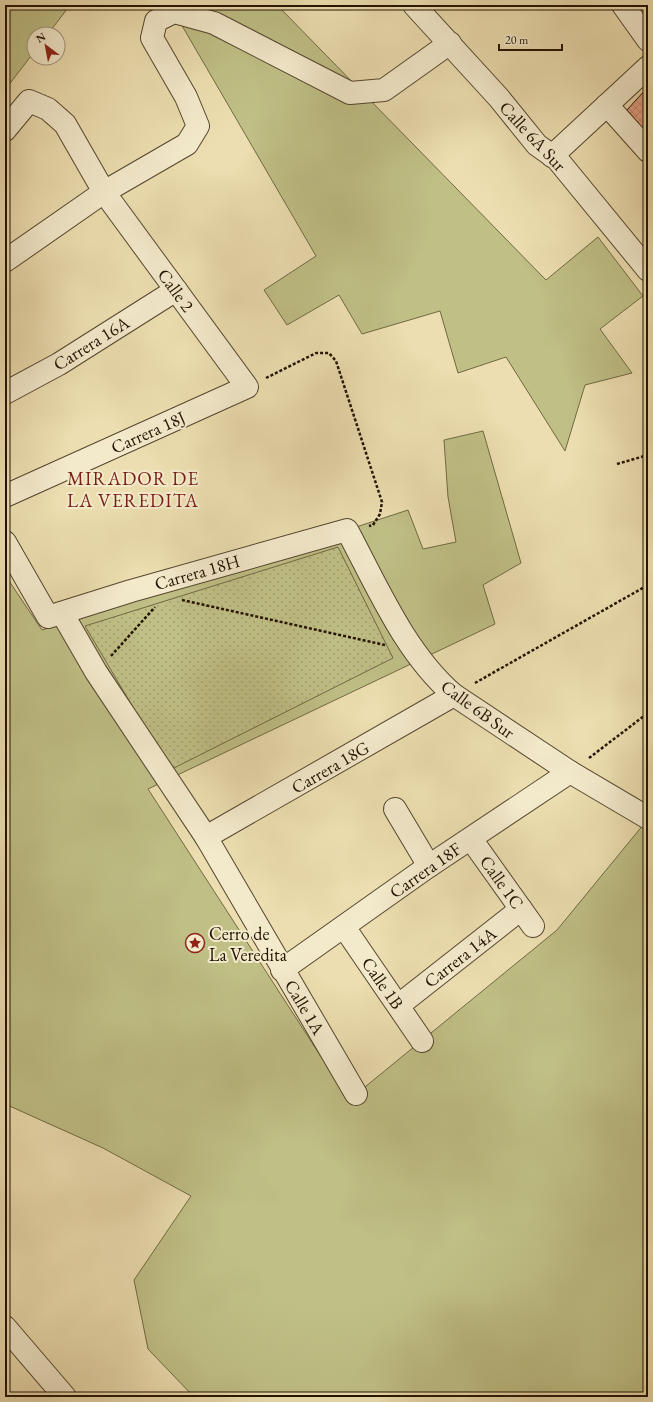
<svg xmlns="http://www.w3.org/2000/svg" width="653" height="1402" viewBox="0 0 653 1402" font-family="'EB Garamond',serif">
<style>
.green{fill:#bfbf86;stroke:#716944}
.park{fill:url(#park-dots);stroke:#716944}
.building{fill:url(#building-cross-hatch);stroke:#231302;filter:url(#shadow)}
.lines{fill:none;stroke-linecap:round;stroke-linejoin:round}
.minor-casing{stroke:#55462e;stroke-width:24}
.path{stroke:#231302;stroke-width:2.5;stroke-dasharray:3 2;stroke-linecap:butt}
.minor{stroke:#f3eacc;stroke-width:22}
.labels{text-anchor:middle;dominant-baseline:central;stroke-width:4;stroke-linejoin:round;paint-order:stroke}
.street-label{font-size:18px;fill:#231302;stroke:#f3eacc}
.poi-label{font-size:18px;fill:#231302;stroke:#f3eacc;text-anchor:start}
.neighbourhood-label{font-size:19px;letter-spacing:1px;fill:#7a1f14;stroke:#f3eacc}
</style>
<defs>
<pattern id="park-dots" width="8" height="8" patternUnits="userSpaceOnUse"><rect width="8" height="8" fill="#bfbf86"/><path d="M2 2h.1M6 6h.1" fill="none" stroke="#a4a372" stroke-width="1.8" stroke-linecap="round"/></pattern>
<pattern id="building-cross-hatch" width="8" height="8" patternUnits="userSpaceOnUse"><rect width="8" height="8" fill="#e4a184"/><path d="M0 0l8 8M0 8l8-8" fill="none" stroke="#c38a70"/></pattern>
<filter id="shadow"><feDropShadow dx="3.5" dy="3.5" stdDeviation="0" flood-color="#0004"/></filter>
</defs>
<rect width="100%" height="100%" fill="#ecdeb0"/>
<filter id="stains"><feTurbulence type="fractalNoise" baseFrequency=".005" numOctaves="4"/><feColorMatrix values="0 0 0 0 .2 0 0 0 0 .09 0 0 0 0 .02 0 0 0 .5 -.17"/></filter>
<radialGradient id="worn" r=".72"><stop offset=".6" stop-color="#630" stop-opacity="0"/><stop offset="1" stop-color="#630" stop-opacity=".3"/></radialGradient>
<!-- green -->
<g class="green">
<path d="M5 5H70L48 34H34V52L5 90Z"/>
<path d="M170 5H277L546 280 598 237 643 296 600 329 632 373 585 385 565 451 506 357 458 373 440 311 362 334 339 295 287 325 264 290 316 256Z"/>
<path d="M483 431 521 563 483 585 495 624 148 789 349 1100 557 930 648 819V1397H194L148 1349 134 1280 191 1196 103 1148 5 1104V575L42 630 408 510 423 549 456 542 448 497 444 440Z"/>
</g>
<!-- park -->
<path class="park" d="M338 547 393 658 170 770 85 626Z"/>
<!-- building -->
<path class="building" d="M646 89 648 91V134L627 110Z"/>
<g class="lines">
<defs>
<g id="minor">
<path d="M414 5 499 98 537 145 557 159 648 270"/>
<path d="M623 5 648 40"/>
<path d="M607 105 648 151"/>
<path d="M5 130 29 101 48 109 65 124 104 192 247 387 5 496"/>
<path d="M552 156 648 67"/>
<path d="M5 261 104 192 187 144 198 126 186 97 152 38 156 21 174 12 214 23 350 93 384 90 450 43"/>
<path d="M5 393 59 364 176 290"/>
<path d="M5 542 48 617 131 591 347 530C377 586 405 653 454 695L570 772 648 818"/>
<path d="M62 613 96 672 206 837 356 1094"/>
<path d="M395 809 429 866"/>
<path d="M206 837 454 695"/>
<path d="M471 839 533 926"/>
<path d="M344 927 422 1041"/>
<path d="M282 970 429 866 570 772"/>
<path d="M399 1005 521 909"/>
<path d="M5 1327 65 1397"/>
</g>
</defs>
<!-- minor casing -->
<use href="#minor" class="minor-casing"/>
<!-- path -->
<g class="path">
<path d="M266 378 316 353H329L336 361 382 502 380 514 373 525 369 526"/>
<path d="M617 464 648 455"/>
<path d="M182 600 385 645"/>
<path d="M111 656 155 607"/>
<path d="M475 683 648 585"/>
<path d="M589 758 648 713"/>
</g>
<!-- minor -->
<use href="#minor" class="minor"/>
</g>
<!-- icons -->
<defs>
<symbol id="sight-ring" viewBox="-11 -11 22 22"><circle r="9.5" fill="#f3eacc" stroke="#8f2418" stroke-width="1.5"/><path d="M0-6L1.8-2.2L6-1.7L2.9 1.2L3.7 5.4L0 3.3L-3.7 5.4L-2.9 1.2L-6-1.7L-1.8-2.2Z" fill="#8f2418"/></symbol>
</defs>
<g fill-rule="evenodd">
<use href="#sight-ring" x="184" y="932" width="22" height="22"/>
</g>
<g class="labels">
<!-- street labels -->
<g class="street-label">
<text transform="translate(533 136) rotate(47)">Calle 6A Sur</text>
<text transform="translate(176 290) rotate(54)">Calle 2</text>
<text transform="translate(91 343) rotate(-32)">Carrera 16A</text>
<text transform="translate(148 432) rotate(-24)">Carrera 18J</text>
<text transform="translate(197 572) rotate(-16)">Carrera 18H</text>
<text transform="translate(478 709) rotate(36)">Calle 6B Sur</text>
<text transform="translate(330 767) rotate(-30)">Carrera 18G</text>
<text transform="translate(425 870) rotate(-35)">Carrera 18F</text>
<text transform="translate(502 882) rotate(54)">Calle 1C</text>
<text transform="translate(460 957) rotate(-38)">Carrera 14A</text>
<text transform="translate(383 983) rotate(55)">Calle 1B</text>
<text transform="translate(305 1007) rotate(59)">Calle 1A</text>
</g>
<!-- poi labels -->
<g class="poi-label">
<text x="209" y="933">Cerro de<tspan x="209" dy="21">La Veredita</tspan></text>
</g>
<!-- neighbourhood labels -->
<g class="neighbourhood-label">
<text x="133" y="478">MIRADOR DE<tspan x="133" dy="22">LA VEREDITA</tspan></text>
</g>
</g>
<!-- margin -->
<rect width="653" height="1402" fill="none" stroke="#ecdeb0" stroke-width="20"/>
<rect x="6" y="6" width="641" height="1390" fill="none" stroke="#231302" stroke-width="2"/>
<rect x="10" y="10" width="633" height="1382" fill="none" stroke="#231302"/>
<!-- north arrow -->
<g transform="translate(46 46) rotate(328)"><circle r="19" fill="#f3eacc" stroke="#a0947b"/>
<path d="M0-3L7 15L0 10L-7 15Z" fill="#8f2418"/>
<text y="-6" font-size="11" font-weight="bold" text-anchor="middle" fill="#231302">N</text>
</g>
<!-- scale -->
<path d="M499 44v6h63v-6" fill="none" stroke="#231302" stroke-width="2"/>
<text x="505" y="44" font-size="12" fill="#231302" stroke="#f3eacc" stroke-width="3" paint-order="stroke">20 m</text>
<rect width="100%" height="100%" filter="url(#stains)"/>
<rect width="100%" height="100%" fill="url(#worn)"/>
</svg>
